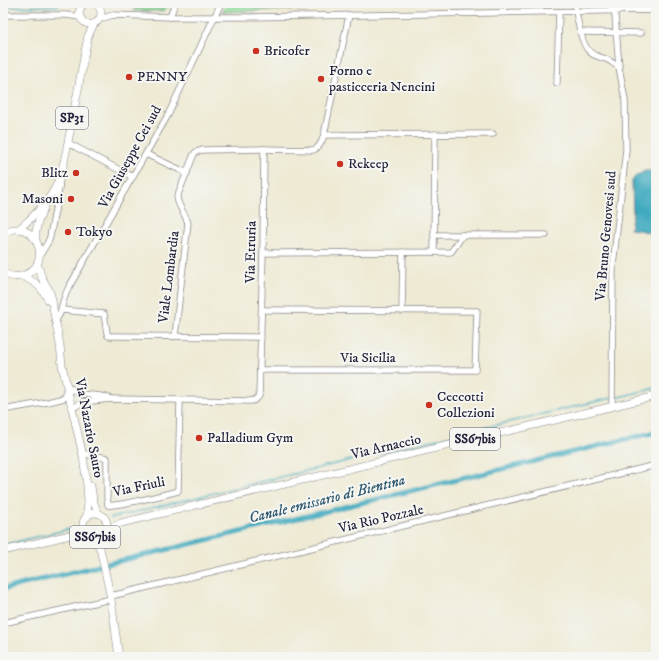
<svg xmlns="http://www.w3.org/2000/svg" width="659" height="660" viewBox="0 0 659 660" font-family="'IM FELL DW Pica',serif">
<style>
.green{fill:#8dd997;stroke:#587e69}
.water{fill:#40aabf;stroke:#31667d}
.lines{fill:none;stroke-linecap:round;stroke-linejoin:round}
.stream{stroke:#40aabf;stroke-width:1.5}
.canal{stroke:#40aabf;stroke-width:5}
.minor-casing{stroke:#888688;stroke-width:7}
.major-casing{stroke:#888688;stroke-width:8}
.minor{stroke:#fff;stroke-width:5.5}
.major{stroke:#fff;stroke-width:7}
.poi-dot{fill:#c8321e;stroke:#f6f6f2;stroke-width:1.5}
.labels{text-anchor:middle;dominant-baseline:central;stroke-width:4;stroke-linejoin:round;paint-order:stroke}
.shield{fill:#f6f6f2;stroke:#626272;stroke-width:1}
.shield-label{font-size:13px;font-weight:bold;fill:#22223b}
.poi-label{font-size:14px;fill:#22223b;stroke:#f6f6f2;text-anchor:start}
.street-label{font-size:14px;fill:#22223b;stroke:#f6f6f2}
.water-label{font-size:15px;font-style:italic;fill:#2e5870;stroke:#f6f6f2}
</style>
<rect width="100%" height="100%" fill="#f6f6f2"/>
<filter id="ink" filterUnits="userSpaceOnUse"><feTurbulence type="fractalNoise" baseFrequency=".025" numOctaves="2"/><feDisplacementMap in="SourceGraphic" scale="8" xChannelSelector="R" yChannelSelector="G"/><feConvolveMatrix kernelMatrix="1 2 1 2 8 2 1 2 1" color-interpolation-filters="sRGB"/></filter>
<filter id="wash" filterUnits="userSpaceOnUse"><feTurbulence type="fractalNoise" baseFrequency=".012" numOctaves="4" result="noise"/><feDisplacementMap in="SourceGraphic" scale="16" xChannelSelector="R" yChannelSelector="G"/><feGaussianBlur stdDeviation="0.9" result="paint"/><feColorMatrix in="noise" values="0 0 0 0 0 0 0 0 0 0 0 0 0 0 0 0 0 1.4 0 .05"/><feComposite in="paint" operator="in"/></filter>
<g filter="url(#wash)">
<rect width="100%" height="100%" fill="#eeead4"/>
<!-- green -->
<g class="green">
<path d="M137 3H170L166 9 163 11H134Z"/>
<path d="M227 3H308L307 9 222 12Z"/>
</g>
<!-- water -->
<path class="water" d="M645 171H656V238C648 231 641 230 630 229L633 214 632 181 636 176Z"/>
<g class="lines">
<!-- stream -->
<g class="stream">
<path d="M3 7 59 6"/>
<path d="M615 398 656 388"/>
<path d="M111 518 492 426 611 398"/>
<path d="M3 545 74 528"/>
</g>
<!-- canal -->
<path class="canal" d="M3 589 656 432"/>
</g>
</g>
<g filter="url(#ink)">
<g class="lines">
<defs>
<g id="minor">
<path d="M575 3C576 14 581 44 589 51 593 56 600 57 606 59 611 61 615 65 619 67"/>
<path d="M3 15H66L80 17"/>
<path d="M170 17 175 3"/>
<path d="M100 19 113 15 170 17H243L656 10"/>
<path d="M580 32 641 33"/>
<path d="M557 83 559 12"/>
<path d="M324 135 493 134"/>
<path d="M68 143 133 177"/>
<path d="M146 154 187 173"/>
<path d="M434 235H546"/>
<path d="M434 252 435 134"/>
<path d="M263 253 451 252 463 235"/>
<path d="M40 255 48 242 50 237 59 189 60 179"/>
<path d="M62 310 104 314 107 333 108 336H111L261 337"/>
<path d="M402 311 403 252"/>
<path d="M55 320C62 314 61 307 64 299 65 295 67 291 69 287L168 115 221 3"/>
<path d="M175 336 188 223C185 213 178 207 177 197L194 154 196 152 202 150 264 149"/>
<path d="M261 370H475L477 311 262 310"/>
<path d="M71 388C81 398 97 393 109 398"/>
<path d="M612 406 613 265 626 150 625 100 619 67 614 3"/>
<path d="M75 407 82 402 111 399 251 401 255 400 259 396 263 253 264 149 313 150C320 148 322 141 324 135L349 15"/>
<path d="M3 410 48 402 64 398 66 397V390"/>
<path d="M85 454 107 458V498L108 505C116 507 167 494 178 491L180 401"/>
<path d="M111 596 656 465"/>
<path d="M3 623 111 599"/>
</g>
<g id="major">
<path d="M86 3C70 12 86 32 98 21 100 19 101 16 101 13 101 8 98 5 94 3"/>
<path d="M19 229C31 219 48 202 55 188 64 171 66 150 70 132 76 100 82 68 88 36L94 24"/>
<path d="M3 233C35 215 55 264 24 275 17 278 9 276 3 273"/>
<path d="M36 239C35 227 39 219 44 208"/>
<path d="M37 264 42 278 49 290 52 299 53 308 60 345 62 365 83 456 87 486 88 501 87 517"/>
<path d="M22 276C37 283 40 285 49 301"/>
<path d="M91 486 93 500 98 513"/>
<circle cx="95" cy="525" r="12"/>
<path d="M106 530 121 523 656 396"/>
<path d="M93 537 100 548 111 599 119 657"/>
<path d="M3 551 70 535 87 534"/>
</g>
</defs>
<!-- minor casing -->
<use href="#minor" class="minor-casing"/>
<!-- major casing -->
<use href="#major" class="major-casing"/>
<!-- minor -->
<use href="#minor" class="minor"/>
<!-- major -->
<use href="#major" class="major"/>
</g>
</g>
<!-- markers -->
<g class="poi-dot">
<circle cx="256" cy="51" r="4"/>
<circle cx="129" cy="77" r="4"/>
<circle cx="321" cy="79" r="4"/>
<circle cx="340" cy="164" r="4"/>
<circle cx="76" cy="173" r="4"/>
<circle cx="71" cy="199" r="4"/>
<circle cx="68" cy="232" r="4"/>
<circle cx="429" cy="405" r="4"/>
<circle cx="199" cy="438" r="4"/>
</g>
<g class="labels">
<!-- shield labels -->
<g class="shield">
<rect x="56" y="107" width="32" height="22" rx="3"/>
<rect x="450" y="428" width="50" height="22" rx="3"/>
<rect x="70" y="526" width="50" height="22" rx="3"/>
</g>
<g class="shield-label">
<text x="72" y="118">SP31</text>
<text x="475" y="439">SS67bis</text>
<text x="95" y="537">SS67bis</text>
</g>
<!-- poi labels -->
<g class="poi-label">
<text x="264" y="51">Bricofer</text>
<text x="329" y="71">Forno e<tspan x="329" dy="16">pasticceria Nencini</tspan></text>
<text x="137" y="77">PENNY</text>
<text x="348" y="164">Rekeep</text>
<text x="68" y="173" text-anchor="end">Blitz</text>
<text x="63" y="199" text-anchor="end">Masoni</text>
<text x="76" y="232">Tokyo</text>
<text x="437" y="397">Ceccotti<tspan x="437" dy="16">Collezioni</tspan></text>
<text x="207" y="438">Palladium Gym</text>
</g>
<!-- street labels -->
<g class="street-label">
<text transform="translate(130 157) rotate(-61)">Via Giuseppe Cei sud</text>
<text transform="translate(606 236) rotate(-85)">Via Bruno Genovesi sud</text>
<text transform="translate(251 252) rotate(-89)">Via Etruria</text>
<text transform="translate(169 277) rotate(-83)">Viale Lombardia</text>
<text x="368" y="358">Via Sicilia</text>
<text transform="translate(89 428) rotate(79)">Via Nazario Sauro</text>
<text transform="translate(386 447) rotate(-13)">Via Arnaccio</text>
<text transform="translate(139 487) rotate(-12)">Via Friuli</text>
<text transform="translate(381 519) rotate(-13)">Via Rio Pozzale</text>
</g>
<!-- water labels -->
<g class="water-label">
<text transform="translate(327 499) rotate(-14)">Canale emissario di Bientina</text>
</g>
</g>
<!-- margin -->
<rect width="659" height="660" fill="none" stroke="#f6f6f2" stroke-width="16"/>
</svg>
